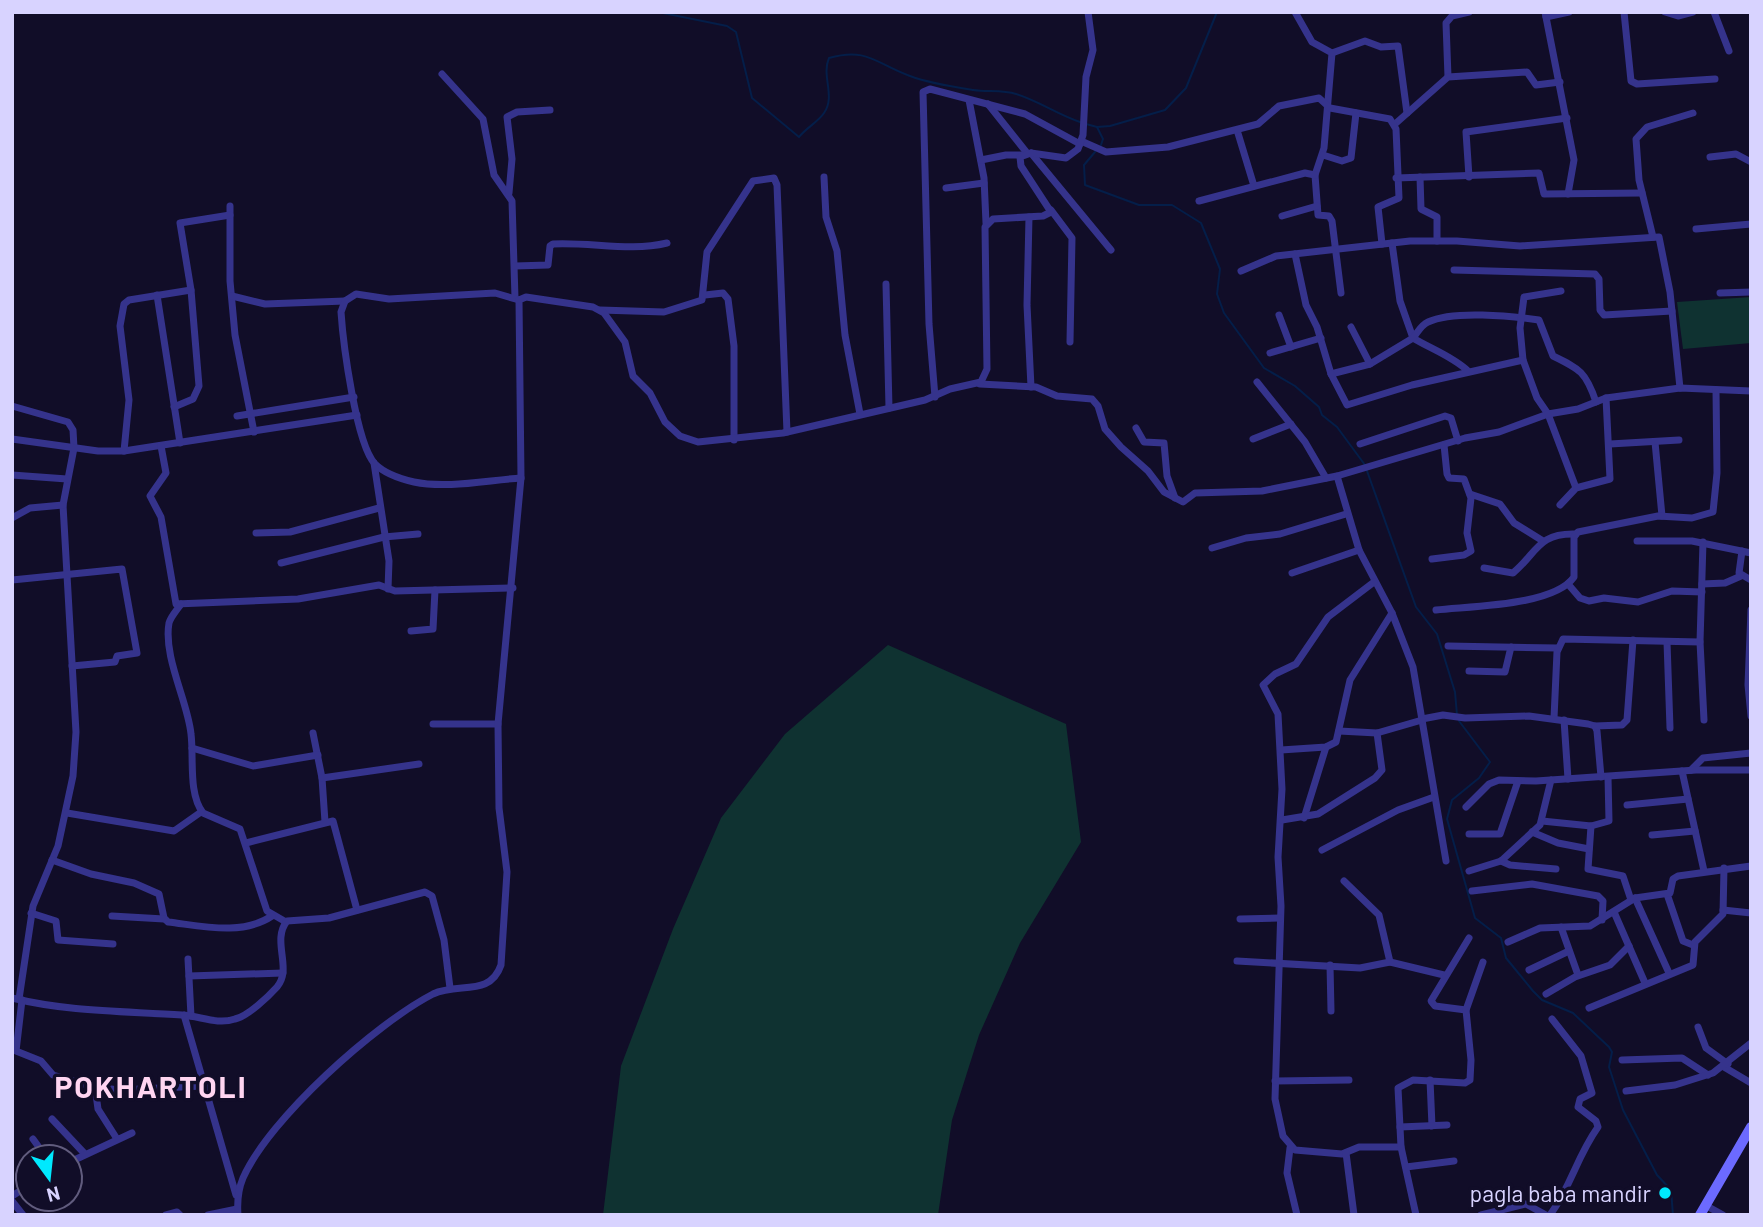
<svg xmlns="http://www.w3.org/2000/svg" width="1763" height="1227" viewBox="0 0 1763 1227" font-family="Barlow,sans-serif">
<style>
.green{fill:#0f3231}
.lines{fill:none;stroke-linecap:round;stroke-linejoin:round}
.stream{stroke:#041e49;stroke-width:2}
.street{stroke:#35338c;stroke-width:7}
.secondary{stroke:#6c6aff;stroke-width:10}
.poi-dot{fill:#00e9fe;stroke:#110d28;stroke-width:2.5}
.labels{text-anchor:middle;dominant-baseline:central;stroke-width:7;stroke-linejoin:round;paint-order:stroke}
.poi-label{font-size:23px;fill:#d8d3ff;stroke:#110d28;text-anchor:end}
.district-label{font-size:30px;font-weight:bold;letter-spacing:2px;fill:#ffd5f1;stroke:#110d28}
</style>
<rect width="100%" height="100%" fill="#110d28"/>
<!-- green -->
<g class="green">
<path d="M1751 297V343L1683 349 1677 302Z"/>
<path d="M888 645 1066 724 1081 842 1020 943 979 1035 952 1120 938 1215H603L621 1066 673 929 721 818 785 734Z"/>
</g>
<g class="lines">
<!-- stream -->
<g class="stream">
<path d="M658 12 727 26 736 32 752 98 799 137C806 128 818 122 824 113 836 96 821 76 829 58 868 47 876 64 910 76 928 83 954 87 973 90 987 92 1003 90 1016 94 1039 101 1058 115 1080 122"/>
<path d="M1086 124 1097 127 1110 126 1165 110 1186 88 1217 12"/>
<path d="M1097 127 1103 139 1101 145"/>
<path d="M1095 152 1084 165 1085 185 1139 205H1172L1201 223 1220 269 1217 294 1224 313 1264 368 1295 386 1319 407 1322 415 1337 427 1365 465"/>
<path d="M1367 471 1416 607 1437 634 1455 692 1457 715"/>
<path d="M1459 721 1490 762 1479 778 1452 800 1447 819 1475 918 1501 938 1506 958 1533 991 1542 1000 1573 1013 1609 1047 1612 1052 1609 1067 1623 1110 1657 1175 1671 1190 1673 1215"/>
</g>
<!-- street -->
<g class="street">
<path d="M1295 12 1312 42 1332 53 1324 148 1315 175 1318 215 1329 216 1332 221 1341 293"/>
<path d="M1545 12 1574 160 1568 194"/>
<path d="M1624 12 1631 81 1637 84 1715 79"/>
<path d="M1665 12 1678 16 1693 12"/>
<path d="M1714 12 1729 51"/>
<path d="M1546 17 1569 12"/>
<path d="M1332 53 1365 41 1381 47 1398 46 1407 113"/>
<path d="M442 74 483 119 494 175 512 201 515 298"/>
<path d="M1448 77 1446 23 1452 16 1469 12"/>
<path d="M969 100 984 178 986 223"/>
<path d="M988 104 1027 153"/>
<path d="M1395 124 1448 77 1527 72 1536 85 1560 82"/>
<path d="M1237 130 1254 186"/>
<path d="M1081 141 1106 152 1168 147 1258 124 1279 106 1319 98 1330 108 1390 119 1396 129 1399 198 1378 207 1382 244"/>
<path d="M1031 153 1111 250"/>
<path d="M1323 155 1342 161 1351 158 1356 113"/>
<path d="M1710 157 1736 154 1751 162"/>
<path d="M981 160 1006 155H1021"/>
<path d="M824 177 826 217 837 251 845 335 860 414"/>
<path d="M1420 177 1421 209 1437 217V241"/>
<path d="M1469 177 1466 132 1567 118"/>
<path d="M1396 178 1539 173 1544 194 1642 193"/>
<path d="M946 188 984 183"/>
<path d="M509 193 512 159 507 117 517 112 550 110"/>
<path d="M1199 201 1305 173 1315 175"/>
<path d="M230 206V281L235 335 254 432"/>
<path d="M1051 210 1072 238 1070 342"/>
<path d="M1282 216 1317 206"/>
<path d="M1029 217 1027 305 1031 387"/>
<path d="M1696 229 1751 224"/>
<path d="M1653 237 1639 180 1636 139 1647 127 1693 113"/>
<path d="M1392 243 1400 301 1413 338"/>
<path d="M1295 254 1306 305 1317 327 1331 374 1370 364 1413 338C1431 349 1452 356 1468 371"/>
<path d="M515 266 548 265 550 246 553 244C592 242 630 252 667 243"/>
<path d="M1454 270 1595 274 1599 279 1600 310 1604 315 1672 311"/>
<path d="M1241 271 1276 256 1410 241H1457L1520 246 1659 237 1670 292 1680 388"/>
<path d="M886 284 889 408"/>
<path d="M1720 293 1751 292"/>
<path d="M157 295 180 443"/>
<path d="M705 295 723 293 728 299 734 346V440"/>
<path d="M232 296 265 304 345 301"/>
<path d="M519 300 495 293 389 299 356 294 345 301 341 312C343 342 356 444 375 464 384 473 401 479 414 482 447 489 488 480 521 478"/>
<path d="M600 310 664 312 702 300 707 252 753 181 774 178 777 185 787 432"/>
<path d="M1279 315 1291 347"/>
<path d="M1351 327 1370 364"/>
<path d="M1413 338C1418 332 1421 325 1428 322 1453 310 1511 316 1539 320L1553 356C1580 369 1586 372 1596 402"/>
<path d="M1270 353 1321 338"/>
<path d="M1523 360 1520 328 1524 297 1561 291"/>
<path d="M1331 374 1347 405 1412 385 1523 360 1537 398 1548 414 1576 488"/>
<path d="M1257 382 1305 442 1326 478"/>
<path d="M980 384 1036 387 1057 396 1092 399 1098 406 1105 429 1121 447 1148 471 1164 492 1183 502 1195 493 1262 491 1337 476 1465 438 1499 432 1548 414 1578 409 1606 398 1680 388 1751 391"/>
<path d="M935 397 929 324 923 92 930 89 1025 114 1080 144"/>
<path d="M12 406 68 422 73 430 74 448 63 505 76 732 73 776 58 846 33 906 19 999"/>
<path d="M174 407 193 399 199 386 191 290 180 223 230 215"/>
<path d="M237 416 354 397"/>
<path d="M1136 428 1144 442 1164 443 1167 476 1175 498"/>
<path d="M12 439 98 451H124L357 415"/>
<path d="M1253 439 1291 424"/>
<path d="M1655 442 1662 516"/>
<path d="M1360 444 1445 416 1451 418 1458 441"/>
<path d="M1610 444 1679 440"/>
<path d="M161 446 166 473 150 496 161 517 176 604 298 599 379 585 395 591 513 588"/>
<path d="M124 451 129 400 120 326 124 304 129 300 191 290"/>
<path d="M374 463 389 561 388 589"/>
<path d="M12 475 67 479"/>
<path d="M1337 476 1359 550 1392 613 1413 667 1446 861"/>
<path d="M1470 494 1500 504 1514 523 1543 541"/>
<path d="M1560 505 1576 488 1610 479 1606 398"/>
<path d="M12 518 30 508 63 505"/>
<path d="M256 533 290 532 379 508"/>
<path d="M1637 541H1692L1751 553"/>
<path d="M1212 548 1246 538 1280 534 1346 514"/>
<path d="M1742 551 1739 573 1751 580"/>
<path d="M1432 559 1464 555 1471 551 1467 533 1471 498 1464 479 1449 478 1447 474 1444 445"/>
<path d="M281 563 384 537 418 534"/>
<path d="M1484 568 1513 573C1537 553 1538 533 1575 534"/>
<path d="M1292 573 1359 550"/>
<path d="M12 580 122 569 137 653 117 656 115 662 72 666"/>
<path d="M1374 582 1328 617 1296 664 1275 674 1263 685 1278 714 1282 789 1278 857 1281 906 1275 1099 1283 1136 1295 1150 1342 1154 1359 1147H1401"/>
<path d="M1568 584 1580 598 1589 601 1604 598 1638 602 1672 591 1702 592"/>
<path d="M1702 584 1725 583 1741 576"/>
<path d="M181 604C177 610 171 616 169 623 163 657 188 702 191 734 194 757 188 794 203 813L240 829 267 911 286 922"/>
<path d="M1436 610C1470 606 1554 606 1574 577V537L1578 532 1658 516 1692 518 1713 512 1717 473 1716 390"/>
<path d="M1751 610 1748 685 1751 716"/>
<path d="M411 631 433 629 435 590"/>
<path d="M1667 642 1670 728"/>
<path d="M1700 642 1704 720"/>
<path d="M1448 646 1558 648"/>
<path d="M1469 671 1505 672 1511 647"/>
<path d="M1554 718 1557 652 1563 639 1700 642 1703 542"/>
<path d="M1422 719 1443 715 1465 718 1529 716 1588 724 1595 726 1597 731 1601 777"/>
<path d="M1564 720 1568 779"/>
<path d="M433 724H498"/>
<path d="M1595 726 1622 725 1627 720 1633 640"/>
<path d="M1339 731 1377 733"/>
<path d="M313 733 322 778 325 822"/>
<path d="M192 748 253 766 318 755"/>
<path d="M1281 750 1326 747 1336 742 1350 680 1392 613"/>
<path d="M1691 770 1703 758 1751 753"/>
<path d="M1682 771 1704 871"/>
<path d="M322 778 419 764"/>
<path d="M1627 805 1688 799"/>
<path d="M1466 807 1489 784 1499 780 1536 781 1696 770H1751"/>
<path d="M67 813 174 831 201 812"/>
<path d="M1304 818 1326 747"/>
<path d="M1282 820 1318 814 1375 778 1382 770 1377 733 1422 720"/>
<path d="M1542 821 1591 826 1609 821 1608 777"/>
<path d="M1591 826 1588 869 1623 876 1631 900"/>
<path d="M1532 832 1558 843 1589 849"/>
<path d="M1469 834H1500L1518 781"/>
<path d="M1652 835 1695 831"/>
<path d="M246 843 333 821 357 910"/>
<path d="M1322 850 1398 810 1434 797"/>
<path d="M52 860 91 874 134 883 159 894 164 918 168 922C202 926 242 936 272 916"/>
<path d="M1501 861 1510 865 1556 869"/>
<path d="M1469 871 1501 861 1540 825 1551 780"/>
<path d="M1344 881 1379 915 1390 962"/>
<path d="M1472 891 1532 884 1598 896 1603 901 1602 920"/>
<path d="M1667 894 1683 941 1693 945"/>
<path d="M1635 898 1669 973"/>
<path d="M1723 910 1751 913"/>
<path d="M1614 912 1645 983"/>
<path d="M31 913 56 921 58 940 113 944"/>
<path d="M112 916 164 919"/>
<path d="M1240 919 1280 918"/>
<path d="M1561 927 1578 975"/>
<path d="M1508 942 1540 928 1590 926 1635 898 1670 893 1673 879 1678 876 1751 866"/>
<path d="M188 959 191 1016"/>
<path d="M1237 961 1360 968 1390 962 1444 975"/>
<path d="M1330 965 1331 1011"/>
<path d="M1529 970 1569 951"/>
<path d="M189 976 283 973"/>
<path d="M1546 994 1575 977 1610 965 1629 946"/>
<path d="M12 998C69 1012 125 1011 182 1015 200 1016 217 1025 235 1019 248 1016 268 997 277 987 293 968 271 941 287 921L329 918 425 892 432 896 444 940 450 988"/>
<path d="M22 1000 16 1051 41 1061 53 1075 90 1086 118 1090 203 1086"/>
<path d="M1589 1008 1693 965 1695 942 1723 914 1724 868"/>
<path d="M1466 1010 1435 1006 1431 1001 1469 938"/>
<path d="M184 1015 236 1195"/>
<path d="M1698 1027 1706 1048 1728 1064"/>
<path d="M1622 1060 1682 1058 1708 1075"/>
<path d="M1724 1067 1751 1083"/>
<path d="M1430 1080 1432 1126"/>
<path d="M1275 1081 1349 1080"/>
<path d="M95 1087 98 1109 117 1139"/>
<path d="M1626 1091 1675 1085 1713 1073 1751 1043"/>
<path d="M52 1119 84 1153"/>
<path d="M1400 1127 1447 1125"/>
<path d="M33 1139 46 1157"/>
<path d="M1290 1148 1287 1173 1297 1215"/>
<path d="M1346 1153 1354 1215"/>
<path d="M70 1162 132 1133"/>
<path d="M1406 1167 1454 1161"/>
<path d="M12 1196 28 1186"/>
<path d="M12 1201 23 1215"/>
<path d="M1705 1205 1723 1215"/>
<path d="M166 1215 177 1212 180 1215"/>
<path d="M208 1215 237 1209"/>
<path d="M238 1215C237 1202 238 1190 243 1178 269 1119 375 1024 433 994 459 982 490 997 501 965L507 872 499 808 498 724 521 478 519 300 526 297 593 307 604 313 625 342 633 376 650 393 665 422 680 436 698 442 783 433 925 400 950 389 981 382 987 369 985 227 993 219 1043 216 1051 212 1021 166 1020 157 1031 153 1066 158 1078 149 1083 135 1086 77 1093 50 1088 12"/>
<path d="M1416 1215 1401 1147 1398 1088 1413 1080 1465 1083 1470 1080 1471 1060 1466 1010 1483 962"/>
<path d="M1481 1215 1526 1204 1546 1215"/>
<path d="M1550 1215C1572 1185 1576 1158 1598 1127L1596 1121 1578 1107 1580 1099 1592 1093 1581 1056 1552 1019"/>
</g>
<!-- secondary -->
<path class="secondary" d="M1700 1215 1751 1127"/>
</g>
<!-- markers -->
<circle class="poi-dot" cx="1665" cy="1193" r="7"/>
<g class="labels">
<!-- poi labels -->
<g class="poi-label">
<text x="1651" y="1193">pagla baba mandir</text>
</g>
<!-- district labels -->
<g class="district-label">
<text x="151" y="1086">POKHARTOLI</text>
</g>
</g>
<!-- border -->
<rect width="1763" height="1227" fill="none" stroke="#d8d3ff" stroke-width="28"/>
<!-- north arrow -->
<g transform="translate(49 1178) rotate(165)"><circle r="33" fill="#110d28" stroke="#615c7e" stroke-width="2"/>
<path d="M0-5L12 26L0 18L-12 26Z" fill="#00e9fe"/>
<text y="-10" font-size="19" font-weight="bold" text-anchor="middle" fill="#d8d3ff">N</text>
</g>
</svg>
